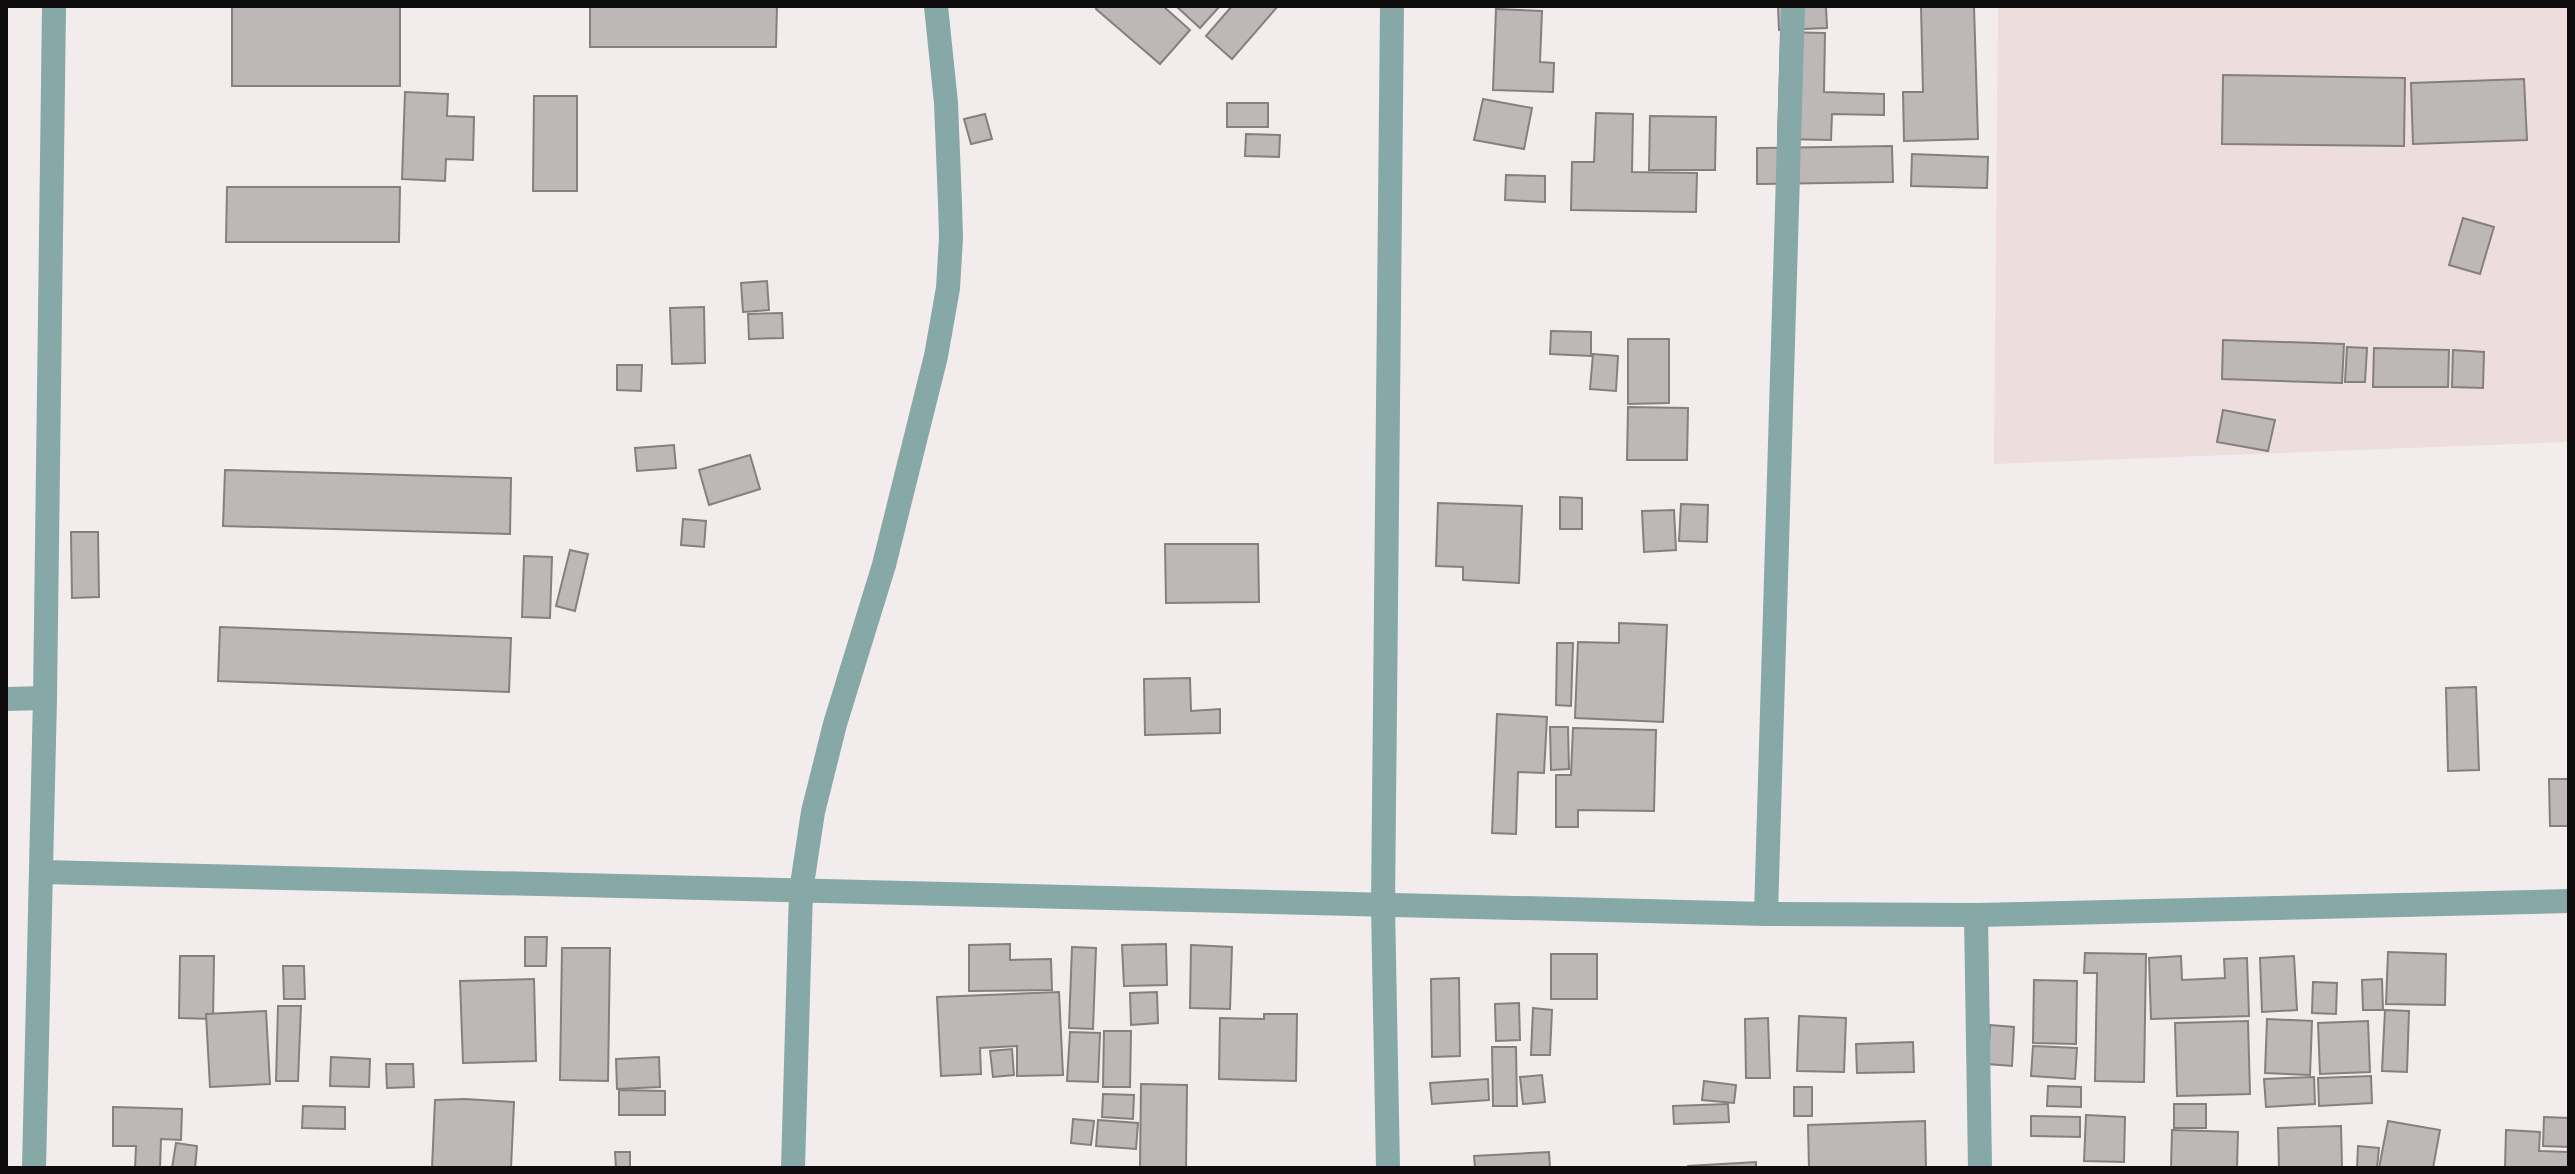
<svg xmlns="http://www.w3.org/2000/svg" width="2575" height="1174" viewBox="0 0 2575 1174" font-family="'IBM Plex Serif',serif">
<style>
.built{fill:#eddddd}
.building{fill:#beb7b8;stroke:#857f7f;stroke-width:2}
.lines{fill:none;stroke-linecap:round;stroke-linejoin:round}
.street{stroke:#86a8a6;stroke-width:24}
</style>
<rect width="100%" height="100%" fill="#f3ecec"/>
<!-- built -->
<path class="built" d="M1998 6H2569V442L1994 464Z"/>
<!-- building -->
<g class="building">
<rect x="232" y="6" width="168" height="80"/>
<path d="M590 6H777L776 47H590Z"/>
<path d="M1098 6H1163L1190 30 1160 64 1096 9Z"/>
<path d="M1176 6H1220L1200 28Z"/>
<path d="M1232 6H1278L1232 59 1206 36Z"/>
<path d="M1778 6H1826L1827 28 1779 30Z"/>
<path d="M1921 6H1974L1978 139 1904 141 1903 92H1923Z"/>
<path d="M1496 9 1542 11 1540 62 1554 63 1553 92 1493 90Z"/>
<path d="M1781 32 1825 33 1824 92 1884 94V115L1832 114 1831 140 1778 139Z"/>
<path d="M2223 75 2405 78 2404 146 2222 144Z"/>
<path d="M2524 79 2527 140 2413 144 2411 83Z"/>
<path d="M405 92 448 94 447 116 474 117 473 160 446 159 445 181 402 179Z"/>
<path d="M534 96H577V191H533Z"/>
<path d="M1483 99 1532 108 1524 149 1474 140Z"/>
<rect x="1227" y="103" width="41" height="24"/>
<path d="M1596 113 1633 114 1632 172 1697 173 1696 212 1571 210 1572 162H1594Z"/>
<path d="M985 114 992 139 971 144 964 119Z"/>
<path d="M1650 116 1716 117 1715 170H1649Z"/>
<path d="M1246 134 1280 135 1279 157 1245 156Z"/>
<path d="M1892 146 1893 182 1757 184V148Z"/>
<path d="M1912 154 1988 157 1987 188 1911 186Z"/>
<path d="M1506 175 1545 176V202L1505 200Z"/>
<path d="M227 187H400L399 242H226Z"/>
<path d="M2463 218 2494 227 2480 274 2449 265Z"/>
<path d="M767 281 769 310 743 312 741 283Z"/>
<path d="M704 307 705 363 672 364 670 308Z"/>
<path d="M782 313 783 338 749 339 748 314Z"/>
<path d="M1551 331 1591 332V356L1550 354Z"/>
<path d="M1628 339H1669V403L1628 404Z"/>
<path d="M2223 340 2344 344 2342 383 2222 379Z"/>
<path d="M2347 347 2367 348 2365 382H2345Z"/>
<path d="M2374 348 2449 350 2448 387H2373Z"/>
<path d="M2453 350 2484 352 2483 388 2452 387Z"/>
<path d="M1593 354 1618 356 1616 391 1590 389Z"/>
<path d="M617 365H642L641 391 617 390Z"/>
<path d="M1628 407 1688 408 1687 460H1627Z"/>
<path d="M2223 410 2275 420 2268 451 2217 442Z"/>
<path d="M674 445 676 468 637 471 635 448Z"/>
<path d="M750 455 760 489 709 505 699 470Z"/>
<path d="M225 470 511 478 510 534 223 526Z"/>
<path d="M1560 497 1582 498V529H1560Z"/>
<path d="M1438 503 1522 506 1519 583 1463 580V567L1436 566Z"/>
<path d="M1681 504 1708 505 1707 542 1679 541Z"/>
<path d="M1674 510 1676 550 1644 552 1642 511Z"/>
<path d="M683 519 706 521 704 547 681 545Z"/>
<path d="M71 532H98L99 597 72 598Z"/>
<path d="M1165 544H1258L1259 602 1166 603Z"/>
<path d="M570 550 588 554 575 611 556 606Z"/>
<path d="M524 556 552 557 550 618 522 617Z"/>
<path d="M1619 623 1667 625 1663 722 1575 718 1578 642 1619 643Z"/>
<path d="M220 627 511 638 509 692 218 681Z"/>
<path d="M1557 643H1573L1571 706 1556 705Z"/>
<path d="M1190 678 1191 711 1220 709V733L1145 735 1144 679Z"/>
<path d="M2476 687 2479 770 2448 771 2446 688Z"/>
<path d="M1497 714 1547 717 1544 773 1518 772 1516 834 1492 833Z"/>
<path d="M1550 727H1568L1569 769 1551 770Z"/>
<path d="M1573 728 1656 730 1654 811 1578 810V827H1556V775H1571Z"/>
<path d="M2549 779H2569V826H2550Z"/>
<path d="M525 937H547L546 966H525Z"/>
<path d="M1010 944V960L1051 959 1052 990 969 991V945Z"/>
<path d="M1166 944 1167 985 1124 986 1122 945Z"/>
<path d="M1191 945 1232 947 1230 1009 1190 1008Z"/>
<path d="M1072 947 1096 948 1093 1029 1069 1028Z"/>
<path d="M562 948H610L608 1081 560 1080Z"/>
<path d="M2388 952 2446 954 2445 1005 2386 1004Z"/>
<path d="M2085 953 2146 954 2144 1082 2095 1081 2097 973H2084Z"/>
<rect x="1551" y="954" width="46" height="45"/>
<path d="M180 956H214L213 1019 179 1018Z"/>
<path d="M2181 956 2182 980 2225 978 2224 959 2247 958 2249 1016 2151 1019 2149 958Z"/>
<path d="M2294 956 2297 1010 2262 1012 2260 958Z"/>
<path d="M283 966H304L305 999H284Z"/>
<path d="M1459 978 1460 1056 1432 1057 1431 979Z"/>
<path d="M534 979 536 1061 463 1063 460 981Z"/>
<path d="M2382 979 2383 1010H2363L2362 980Z"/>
<path d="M2034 980 2077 981 2076 1044 2033 1043Z"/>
<path d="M2313 982 2337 983 2336 1014 2312 1013Z"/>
<path d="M1059 992 1063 1075 1017 1076V1046L980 1048 981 1074 941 1076 937 997Z"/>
<path d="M1157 992 1158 1023 1131 1025 1130 993Z"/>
<path d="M1519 1003 1520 1040 1496 1041 1495 1004Z"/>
<path d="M278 1006H301L298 1081H276Z"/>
<path d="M1533 1008 1552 1010 1550 1055H1531Z"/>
<path d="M2385 1010 2409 1011 2407 1072 2382 1071Z"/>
<path d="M266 1011 270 1084 210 1087 206 1014Z"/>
<path d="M1264 1014H1297L1296 1081 1219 1079 1220 1018 1264 1019Z"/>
<path d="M1799 1016 1846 1018 1844 1072 1797 1071Z"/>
<path d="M1768 1018 1770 1078H1746L1745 1019Z"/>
<path d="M2267 1019 2312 1021 2310 1075 2265 1073Z"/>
<path d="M2248 1021 2250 1094 2177 1096 2175 1023Z"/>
<path d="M2368 1021 2370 1072 2320 1074 2318 1023Z"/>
<path d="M1990 1025 2014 1027 2012 1066 1988 1064Z"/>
<path d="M1104 1031H1131L1130 1087H1103Z"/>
<path d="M1070 1032 1100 1033 1098 1082 1067 1081Z"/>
<path d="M1913 1042 1914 1072 1857 1073 1856 1044Z"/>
<path d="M2033 1046 2077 1048 2075 1079 2031 1076Z"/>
<path d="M1492 1047H1516L1517 1106H1493Z"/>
<path d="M1012 1049 1014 1075 993 1077 990 1051Z"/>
<path d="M331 1057 370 1059 369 1087 330 1086Z"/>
<path d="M659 1057 660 1087 617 1089 616 1059Z"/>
<path d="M386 1064H413L414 1087 387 1088Z"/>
<path d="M1542 1075 1545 1102 1523 1104 1520 1077Z"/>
<path d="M2371 1076 2372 1103 2319 1106 2318 1078Z"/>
<path d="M2314 1077 2315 1104 2266 1107 2264 1079Z"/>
<path d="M1488 1079 1489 1100 1432 1104 1430 1083Z"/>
<path d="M1704 1081 1736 1085 1734 1103 1702 1100Z"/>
<path d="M1141 1084 1187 1085 1186 1168H1140Z"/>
<path d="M2048 1086 2081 1087V1107L2047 1106Z"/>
<rect x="1794" y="1087" width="18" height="29"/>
<path d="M619 1090 665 1091V1115H619Z"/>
<path d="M1103 1094 1134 1095 1133 1119 1102 1117Z"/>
<path d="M465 1099 514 1102 511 1168H432L435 1100Z"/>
<path d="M1728 1104 1729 1122 1674 1124 1673 1106Z"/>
<rect x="2174" y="1104" width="32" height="24"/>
<path d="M303 1106 345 1107V1129L302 1128Z"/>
<path d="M113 1107 182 1109 181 1140 161 1139 160 1168H135L136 1146H113Z"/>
<path d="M2086 1115 2125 1117 2124 1162 2084 1161Z"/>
<path d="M2031 1116 2080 1117V1137L2031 1136Z"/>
<path d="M2544 1117 2569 1118V1147L2543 1146Z"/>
<path d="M1073 1119 1094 1121 1091 1145 1071 1143Z"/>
<path d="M1098 1120 1138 1123 1136 1149 1096 1146Z"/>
<path d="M1925 1121 1926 1168H1809L1808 1125Z"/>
<path d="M2388 1121 2440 1130 2433 1168H2379Z"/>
<path d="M2341 1126 2342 1168H2279L2278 1128Z"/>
<path d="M2172 1130 2238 1132 2237 1168H2171Z"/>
<path d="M2506 1130 2540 1132 2539 1151 2569 1152V1168H2505Z"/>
<path d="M176 1143 197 1146 195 1168H172Z"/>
<path d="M2358 1146 2379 1148 2377 1168H2357Z"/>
<path d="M615 1152H630V1168H616Z"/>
<path d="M1549 1152 1550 1168H1475L1474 1156Z"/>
<path d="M1756 1162V1168H1688V1166Z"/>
</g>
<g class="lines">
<!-- street -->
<g class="street">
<path d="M6 699 45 698"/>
<path d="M42 872 1766 914 1976 915 2569 901"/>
<path d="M1766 914 1793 6"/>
<path d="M1976 915 1980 1168"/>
<path d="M34 1168 45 698 54 6"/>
<path d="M793 1168 801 891 813 812 835 724 884 565 936 356 948 288 951 238 950 203 946 103 936 6"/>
<path d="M1388 1168 1383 905 1392 6"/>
</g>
</g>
<!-- border -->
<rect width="2575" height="1174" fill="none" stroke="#0e0c0c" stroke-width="16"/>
</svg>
